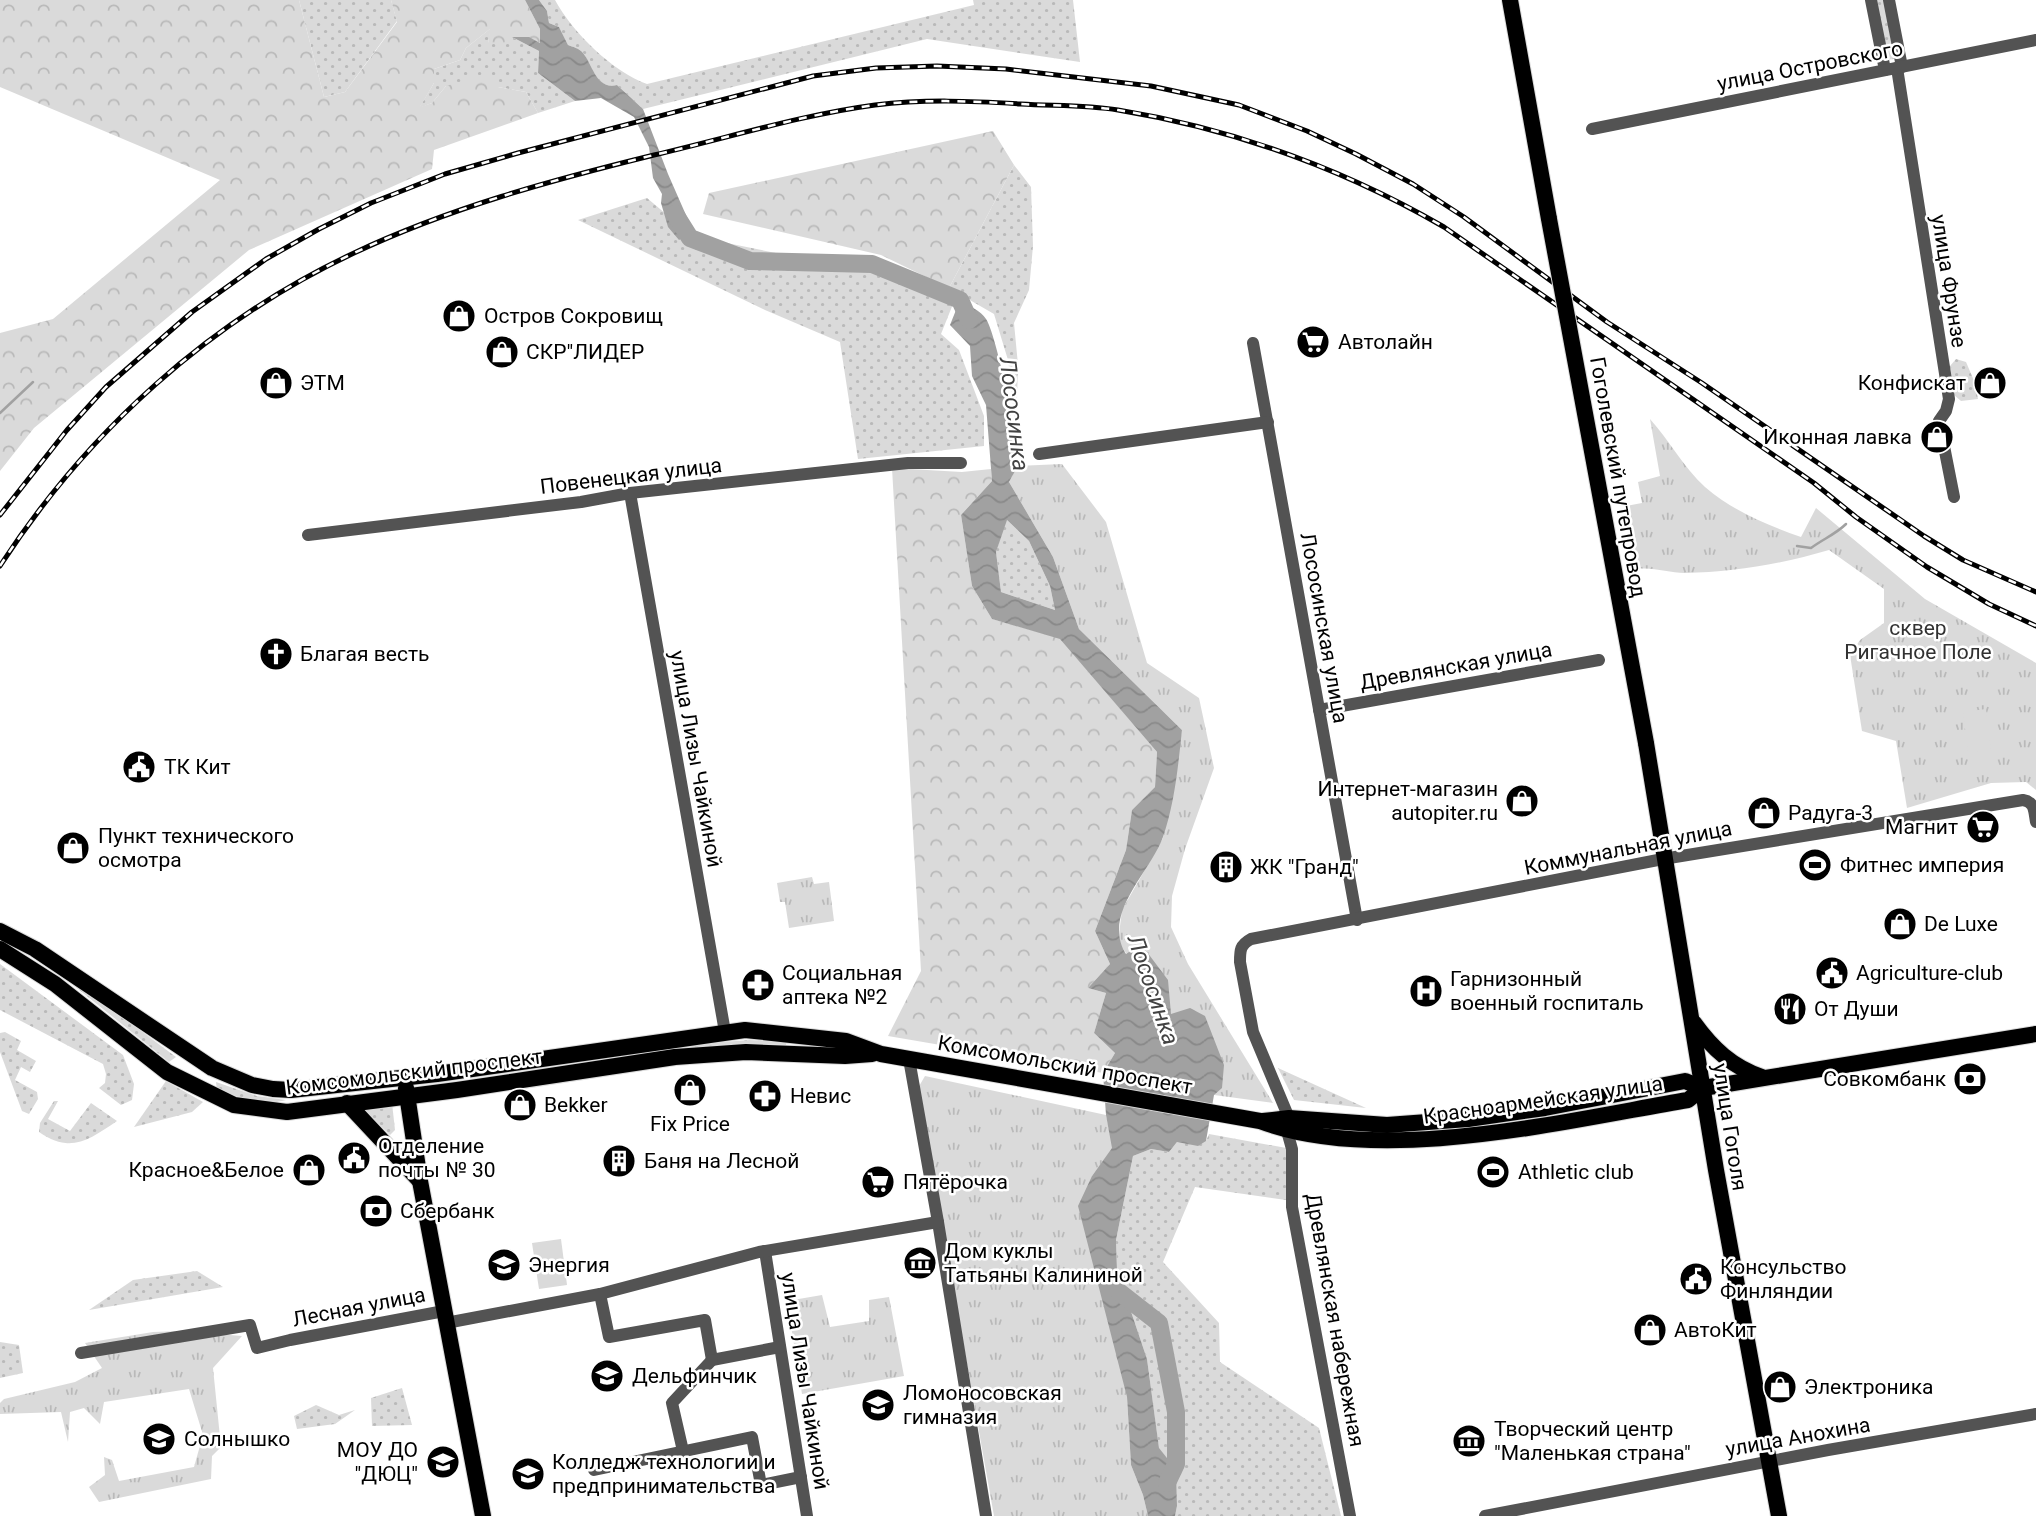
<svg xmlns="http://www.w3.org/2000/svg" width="2036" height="1516" viewBox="0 0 2036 1516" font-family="Roboto,sans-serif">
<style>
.grass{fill:url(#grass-dots)}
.forest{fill:url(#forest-crowns)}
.park{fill:url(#park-tufts)}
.pitch{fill:#dadada}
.water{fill:url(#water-waves);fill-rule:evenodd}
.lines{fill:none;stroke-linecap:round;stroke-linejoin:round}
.stream{stroke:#a1a1a1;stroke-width:2.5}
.river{stroke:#a1a1a1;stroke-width:18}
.major-casing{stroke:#dbdbdb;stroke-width:18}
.minor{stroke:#535353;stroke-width:12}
.major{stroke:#000;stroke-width:16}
.rail-casing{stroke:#000;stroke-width:5}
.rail{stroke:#fff;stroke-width:2.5;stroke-dasharray:8;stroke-linecap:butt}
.major-bridge-casing{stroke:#dbdbdb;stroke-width:18;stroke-linecap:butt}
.major-bridge{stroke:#000;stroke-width:16}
.labels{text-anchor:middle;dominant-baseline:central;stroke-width:5;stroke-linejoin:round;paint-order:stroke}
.street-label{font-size:21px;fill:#000;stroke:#fff}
.poi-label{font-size:21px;fill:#000;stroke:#fff;text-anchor:start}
.park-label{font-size:21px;fill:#313131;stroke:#fff}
.water-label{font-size:23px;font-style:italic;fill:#424242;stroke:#fff}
</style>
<defs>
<pattern id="grass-dots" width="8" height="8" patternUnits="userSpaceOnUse" patternTransform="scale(1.75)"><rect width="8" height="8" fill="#dadada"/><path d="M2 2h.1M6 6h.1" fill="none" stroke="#b9b9b9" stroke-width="1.8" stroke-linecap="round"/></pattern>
<pattern id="forest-crowns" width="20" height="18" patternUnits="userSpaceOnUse" patternTransform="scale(1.75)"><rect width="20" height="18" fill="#dadada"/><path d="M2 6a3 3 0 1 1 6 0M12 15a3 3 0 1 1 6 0" fill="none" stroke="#b9b9b9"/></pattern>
<pattern id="park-tufts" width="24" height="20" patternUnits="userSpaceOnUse" patternTransform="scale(1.75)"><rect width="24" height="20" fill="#dadada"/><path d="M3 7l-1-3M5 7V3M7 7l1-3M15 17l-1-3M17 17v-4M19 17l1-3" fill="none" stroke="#b9b9b9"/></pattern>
<pattern id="water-waves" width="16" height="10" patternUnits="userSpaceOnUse" patternTransform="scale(1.75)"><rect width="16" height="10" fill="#a1a1a1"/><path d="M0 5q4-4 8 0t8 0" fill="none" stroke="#898989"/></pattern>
</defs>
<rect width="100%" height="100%" fill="#fff"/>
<!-- grass -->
<g class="grass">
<path d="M299 0H391L397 21 345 92 324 97Z"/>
<path d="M539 0H555C572 32 613 72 647 84L974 5 973 0H1073L1080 62 927 39 643 109 617 85C596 90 593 66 583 53 579 48 573 47 568 45L559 27 549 23 547 11Z"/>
<path d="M1875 0H1884L1894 59 1886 60Z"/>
<path d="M491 28 488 43 512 37 539 51 538 73 575 101 538 113 526 92 498 87 446 86 432 103 419 108 434 83V69L460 60 466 48Z"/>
<path d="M1014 165 1031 187 1033 246 1029 290 1014 323 1018 365 1016 432 1008 360 994 314 949 288Z"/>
<path d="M647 198 692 236 870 272 953 304 941 334 959 350 984 416V446L858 459 840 342 765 310 578 220Z"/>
<path d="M1956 359 1966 362 1975 383 1978 399 1961 401 1954 395 1950 366Z"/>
<path d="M1006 519 1029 541 1050 586 1055 610 1001 592 996 552Z"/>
<path d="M0 964 123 1055 134 1084 132 1100 121 1105 99 1088 105 1083 106 1074 103 1064 0 1010Z"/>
<path d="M68 981 124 1018 176 1057 169 1062Z"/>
<path d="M5 1032 21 1041 17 1050 36 1061 30 1072 21 1067 15 1080 37 1092 38 1099 29 1114 22 1111 0 1052V1033Z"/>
<path d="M750 1040 786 1042V1045L749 1044 667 1050 665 1048 666 1046Z"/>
<path d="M1278 1068 1366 1108 1294 1100Z"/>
<path d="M166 1081 203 1102 192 1112 134 1127Z"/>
<path d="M216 1082 257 1096 286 1100C263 1106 238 1097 217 1090Z"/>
<path d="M54 1101H58L48 1119 70 1131 91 1103 117 1121C89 1140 70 1154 39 1132L40 1123Z"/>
<path d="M365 1103H392L395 1130 390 1135 364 1110Z"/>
<path d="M1209 1134 1292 1149 1286 1200 1195 1187 1163 1262 1219 1323 1220 1362 1319 1428 1341 1516H1175L1177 1506 1176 1464 1171 1463 1159 1449 1147 1359 1117 1270 1116 1240 1133 1156 1151 1149 1169 1152 1177 1142 1206 1141Z"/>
<path d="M197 1271 223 1287 89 1310 133 1280Z"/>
<path d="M0 1342 19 1345 23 1373 0 1378Z"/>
<path d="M402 1388 412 1425 372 1426 371 1398Z"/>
<path d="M316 1405 339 1415 355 1410 335 1424 297 1429 294 1416Z"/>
</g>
<!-- forest -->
<g class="forest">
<path d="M0 0H299L324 97 345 92 397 22 391 0H525L540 29V43C527 36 516 34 503 44L488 43 490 29 466 48 460 60 434 69V83L420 107 432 103 446 86 488 74 498 87 526 92 538 113 434 150 432 169 249 250 34 428 0 471V333L53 319 220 180 0 87Z"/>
<path d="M993 131 1014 165 949 288 881 255 703 214 709 193Z"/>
<path d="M892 468 962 472 991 469 992 481 961 515 972 586 992 619 1060 638 1157 752 1155 787 1132 810 1126 850 1095 931 1110 964 1088 988 1106 993 1094 1033 1115 1053 1103 1073 888 1036 921 971Z"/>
</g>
<!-- park -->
<g class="park">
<path d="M1650 419C1669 440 1684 468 1705 487 1733 511 1767 525 1801 537L1816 508 1925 599 2036 663V790L2026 782 1991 783 1907 808 1896 741 1862 731 1850 655 1860 640 1884 623V589L1829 550C1782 564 1734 572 1685 573 1669 573 1654 567 1637 569L1626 506 1642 503 1638 482 1660 476Z"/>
<path d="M1062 464 1106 522 1147 663 1199 698 1214 768 1185 849 1172 896 1171 927 1188 964 1273 1103 1214 1095 1171 1014 1118 942 1122 910 1163 838 1182 730 1079 629 1053 557 1009 482 1017 466Z"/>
<path d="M812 877 814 884 829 882 834 921 789 928 785 902H780L777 883Z"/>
<path d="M925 1076 1106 1115 1113 1148 1092 1176 1127 1397 1131 1465 1143 1495 1148 1516H994L918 1088Z"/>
<path d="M822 1295 830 1327 869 1321V1300L889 1297 904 1376 802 1394 787 1301Z"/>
<path d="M182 1331 242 1336 213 1368 221 1447 212 1456 211 1479 99 1502 89 1487 105 1475 104 1457 112 1460 119 1481 194 1467 203 1435 189 1389 104 1402 100 1424 84 1408 70 1412 68 1442 61 1412 0 1414V1403L4 1399 75 1382 102 1368 85 1343 153 1332Z"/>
</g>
<!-- pitch -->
<g class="pitch">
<path d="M1986 709 1991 750 1968 753 1963 712Z"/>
<path d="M561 1239 567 1285 539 1289 532 1243Z"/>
</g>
<!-- water -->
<g class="water">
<path d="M525 0H539L547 11 549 23 559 27 568 45C573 47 579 48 583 53 593 65 596 90 617 85L643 109 668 174 693 231 679 240 668 227 661 203 662 194 653 178 649 147 634 117 601 98 575 101 538 73 539 51 512 37H529L540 43V29Z"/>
<path d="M960 300C968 305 981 311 986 319 997 335 1020 450 1016 468 1015 472 1011 478 1009 482L1053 557 1079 629 1182 730C1178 766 1175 802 1163 837 1150 873 1101 914 1126 954L1141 944 1168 980 1171 1014 1190 1008 1205 1016 1224 1065 1222 1088 1214 1095 1206 1141 1198 1146 1177 1142 1169 1152 1151 1149 1133 1156 1116 1240 1117 1270 1147 1359 1159 1448 1171 1463 1176 1464 1177 1506 1175 1516H1148L1143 1495 1131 1465 1127 1397 1078 1206 1092 1176 1112 1148 1106 1115 1103 1073 1115 1053 1094 1033 1106 993 1088 988 1110 964 1095 931 1126 850 1132 810 1155 787 1157 752 1060 639 992 619 972 586 961 515 992 481 986 405 972 376 970 346 950 325ZM1007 520 1029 541 1050 586 1055 610 1001 592 996 552Z"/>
</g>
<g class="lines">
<!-- stream -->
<g class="stream">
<path d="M0 413 33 382"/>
<path d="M1797 546 1811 548C1823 539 1836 534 1846 524"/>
</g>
<!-- river -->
<g class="river">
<path d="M675 214 690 238 750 261 872 264 960 300 969 320"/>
<path d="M1109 1284 1159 1323 1176 1412V1464L1167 1483"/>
</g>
<defs>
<g id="major">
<path d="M1510 0 1549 219"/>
<path d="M1646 743 1716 1170 1779 1516"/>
<path d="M0 931 35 949 212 1068 252 1085 273 1089 291 1090 437 1074 745 1030 846 1041 881 1054 1260 1121C1379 1166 1564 1121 1688 1100L1703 1088 2036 1034"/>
<path d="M0 949 55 984 167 1072 234 1105 287 1112 457 1090 675 1057 746 1052 845 1056 872 1054"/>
<path d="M1694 1023C1712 1048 1732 1067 1762 1077"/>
<path d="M406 1088 420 1181 483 1516"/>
<path d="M347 1103 420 1181"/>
<path d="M1263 1121 1289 1118 1387 1125 1468 1119 1545 1108 1685 1081 1703 1088"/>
</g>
</defs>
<!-- major casing -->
<use href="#major" class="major-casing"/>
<!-- minor -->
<g class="minor">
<path d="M1871 0 1885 70"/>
<path d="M1889 0 1902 67"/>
<path d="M1897 68 1949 399 1946 411 1939 421 1954 497"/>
<path d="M1592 129 2036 40"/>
<path d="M1253 343 1357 920"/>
<path d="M1039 454 1268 422"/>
<path d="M630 493 725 1032"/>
<path d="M308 535 581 502 630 493 908 463H961"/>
<path d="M1319 710 1599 660"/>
<path d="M909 1059 938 1222 986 1516"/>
<path d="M1289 1118 1253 1032 1240 962C1240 950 1240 945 1251 939L1663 859 2023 800C2035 802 2034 811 2036 822"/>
<path d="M1287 1131 1292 1149V1207L1350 1516"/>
<path d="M765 1251 807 1516"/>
<path d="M600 1294 609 1337 705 1320 712 1360 780 1347"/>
<path d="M81 1353 250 1325 257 1348 290 1340 444 1311 446 1323 600 1294 759 1252 938 1222"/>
<path d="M683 1451 672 1403 712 1360"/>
<path d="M594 1470 752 1437 761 1485 801 1477"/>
<path d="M1485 1516 1828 1450 2036 1414"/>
</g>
<!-- major -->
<use href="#major" class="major"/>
<defs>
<g id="rail">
<path d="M0 515 67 430 106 387 192 312 266 259 319 229 371 203 445 174 518 153 813 76 876 68 937 66 1006 69 1151 86 1239 105 1307 131 1356 154 1413 184 1464 217 1607 322 1702 383 1924 536 1963 560 2036 592"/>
<path d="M0 566C87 432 209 321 354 253 449 208 552 180 654 155 728 138 800 115 875 105 924 99 972 101 1021 104 1053 106 1086 105 1118 110 1234 129 1342 168 1444 227L1814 483 1856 517 1927 567 1989 604 2036 626"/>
</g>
</defs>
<!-- rail casing -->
<use href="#rail" class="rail-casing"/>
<!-- rail -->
<use href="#rail" class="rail"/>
<defs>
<path id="major-bridge" d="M1549 219 1646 743"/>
</defs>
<!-- major-bridge casing -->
<use href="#major-bridge" class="major-bridge-casing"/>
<!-- major-bridge -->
<use href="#major-bridge" class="major-bridge"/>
</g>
<!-- icons -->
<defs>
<symbol id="shop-disc" viewBox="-11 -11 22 22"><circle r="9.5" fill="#000" stroke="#fff"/><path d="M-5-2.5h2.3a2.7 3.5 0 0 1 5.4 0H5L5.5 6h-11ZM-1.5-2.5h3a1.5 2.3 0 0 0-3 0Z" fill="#fff"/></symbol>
<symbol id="supermarket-disc" viewBox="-11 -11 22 22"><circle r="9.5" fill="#000" stroke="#fff"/><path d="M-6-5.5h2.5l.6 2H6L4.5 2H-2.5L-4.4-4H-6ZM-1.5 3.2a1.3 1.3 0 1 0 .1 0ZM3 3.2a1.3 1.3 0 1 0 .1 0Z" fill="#fff"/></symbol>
<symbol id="church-disc" viewBox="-11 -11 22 22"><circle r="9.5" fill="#000" stroke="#fff"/><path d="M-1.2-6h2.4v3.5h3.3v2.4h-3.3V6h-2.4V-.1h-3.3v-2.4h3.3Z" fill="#fff"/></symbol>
<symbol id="civic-disc" viewBox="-11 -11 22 22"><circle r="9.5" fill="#000" stroke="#fff"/><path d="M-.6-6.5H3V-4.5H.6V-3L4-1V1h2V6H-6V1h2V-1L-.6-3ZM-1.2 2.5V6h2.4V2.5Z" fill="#fff"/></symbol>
<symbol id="stadium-disc" viewBox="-11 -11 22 22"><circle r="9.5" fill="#000" stroke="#fff"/><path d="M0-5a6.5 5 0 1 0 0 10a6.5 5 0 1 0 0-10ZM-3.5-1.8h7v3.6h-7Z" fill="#fff"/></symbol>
<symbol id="building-disc" viewBox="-11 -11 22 22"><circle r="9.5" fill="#000" stroke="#fff"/><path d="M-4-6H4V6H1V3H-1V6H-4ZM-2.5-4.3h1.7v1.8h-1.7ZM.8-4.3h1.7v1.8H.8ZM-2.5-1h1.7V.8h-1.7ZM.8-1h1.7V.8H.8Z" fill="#fff"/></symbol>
<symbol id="pharmacy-disc" viewBox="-11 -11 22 22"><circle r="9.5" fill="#000" stroke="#fff"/><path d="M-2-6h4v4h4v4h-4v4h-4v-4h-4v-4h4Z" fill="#fff"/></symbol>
<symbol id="hospital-disc" viewBox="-11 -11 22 22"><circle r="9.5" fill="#000" stroke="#fff"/><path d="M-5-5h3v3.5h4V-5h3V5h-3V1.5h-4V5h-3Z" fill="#fff"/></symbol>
<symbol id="restaurant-disc" viewBox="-11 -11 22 22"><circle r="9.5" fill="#000" stroke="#fff"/><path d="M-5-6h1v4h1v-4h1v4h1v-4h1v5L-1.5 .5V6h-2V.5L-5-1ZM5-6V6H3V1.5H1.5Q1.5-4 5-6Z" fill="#fff"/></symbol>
<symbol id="bank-disc" viewBox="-11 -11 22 22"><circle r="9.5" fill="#000" stroke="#fff"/><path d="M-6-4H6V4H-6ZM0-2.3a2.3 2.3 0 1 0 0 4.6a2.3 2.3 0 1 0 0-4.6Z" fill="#fff"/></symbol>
<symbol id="museum-disc" viewBox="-11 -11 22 22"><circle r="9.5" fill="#000" stroke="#fff"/><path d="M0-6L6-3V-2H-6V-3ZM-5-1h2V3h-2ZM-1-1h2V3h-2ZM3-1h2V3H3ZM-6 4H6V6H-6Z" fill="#fff"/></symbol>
<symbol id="university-disc" viewBox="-11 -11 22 22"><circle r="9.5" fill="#000" stroke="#fff"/><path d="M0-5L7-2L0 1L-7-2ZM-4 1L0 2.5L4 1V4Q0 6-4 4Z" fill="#fff"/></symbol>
<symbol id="school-disc" viewBox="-11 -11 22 22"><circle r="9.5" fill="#000" stroke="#fff"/><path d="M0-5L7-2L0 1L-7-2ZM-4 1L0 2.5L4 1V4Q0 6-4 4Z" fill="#fff"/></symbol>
</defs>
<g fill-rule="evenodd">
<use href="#shop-disc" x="440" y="297" width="38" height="38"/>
<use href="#supermarket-disc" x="1294" y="323" width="38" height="38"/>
<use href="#shop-disc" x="483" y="333" width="38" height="38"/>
<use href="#shop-disc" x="257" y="364" width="38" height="38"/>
<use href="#shop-disc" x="1971" y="364" width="38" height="38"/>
<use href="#shop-disc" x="1918" y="418" width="38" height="38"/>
<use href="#church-disc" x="257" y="635" width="38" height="38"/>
<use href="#civic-disc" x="120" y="748" width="38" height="38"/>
<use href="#shop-disc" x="1503" y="782" width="38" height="38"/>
<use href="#shop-disc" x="1745" y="794" width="38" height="38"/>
<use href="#supermarket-disc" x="1964" y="808" width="38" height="38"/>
<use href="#shop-disc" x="54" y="829" width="38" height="38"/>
<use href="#stadium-disc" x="1796" y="846" width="38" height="38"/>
<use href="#building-disc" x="1207" y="848" width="38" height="38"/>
<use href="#shop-disc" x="1881" y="905" width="38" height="38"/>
<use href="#civic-disc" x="1813" y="954" width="38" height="38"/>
<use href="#pharmacy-disc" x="739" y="966" width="38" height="38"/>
<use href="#hospital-disc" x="1407" y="972" width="38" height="38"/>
<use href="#restaurant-disc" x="1771" y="990" width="38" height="38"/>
<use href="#bank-disc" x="1951" y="1060" width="38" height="38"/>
<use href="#shop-disc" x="671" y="1071" width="38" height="38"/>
<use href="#pharmacy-disc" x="746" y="1077" width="38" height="38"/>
<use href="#shop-disc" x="501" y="1086" width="38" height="38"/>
<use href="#civic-disc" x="335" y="1139" width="38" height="38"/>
<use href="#building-disc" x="600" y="1142" width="38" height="38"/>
<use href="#shop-disc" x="290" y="1151" width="38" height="38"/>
<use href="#stadium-disc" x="1474" y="1153" width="38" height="38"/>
<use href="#supermarket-disc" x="859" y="1163" width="38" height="38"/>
<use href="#bank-disc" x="357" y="1192" width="38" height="38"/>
<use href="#museum-disc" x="901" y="1244" width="38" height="38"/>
<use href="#university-disc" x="485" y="1246" width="38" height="38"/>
<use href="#civic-disc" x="1677" y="1260" width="38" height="38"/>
<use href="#shop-disc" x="1631" y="1311" width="38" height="38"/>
<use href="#school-disc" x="588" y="1357" width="38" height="38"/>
<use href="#shop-disc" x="1761" y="1368" width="38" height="38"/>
<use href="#school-disc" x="859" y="1386" width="38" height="38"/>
<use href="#school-disc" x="140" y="1420" width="38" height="38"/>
<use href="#museum-disc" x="1450" y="1422" width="38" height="38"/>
<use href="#school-disc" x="424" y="1443" width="38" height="38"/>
<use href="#university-disc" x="509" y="1455" width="38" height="38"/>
</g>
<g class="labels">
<!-- street labels -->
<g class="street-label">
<text transform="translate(1810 66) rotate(-11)">улица Островского</text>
<text transform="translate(1949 281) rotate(81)">улица Фрунзе</text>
<text transform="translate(631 476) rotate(-7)">Повенецкая улица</text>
<text transform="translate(1618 477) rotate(80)">Гоголевский путепровод</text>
<text transform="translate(1324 628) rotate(80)">Лососинская улица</text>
<text transform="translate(1456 666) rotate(-10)">Древлянская улица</text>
<text transform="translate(696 759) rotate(80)">улица Лизы Чайкиной</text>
<text transform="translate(1628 848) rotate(-11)">Коммунальная улица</text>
<text transform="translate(1065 1065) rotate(10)">Комсомольский проспект</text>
<text transform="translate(414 1072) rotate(-7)">Комсомольский проспект</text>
<text transform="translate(1543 1100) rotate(-8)">Красноармейская улица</text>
<text transform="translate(1730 1127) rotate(81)">улица Гоголя</text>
<text transform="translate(359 1307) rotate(-11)">Лесная улица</text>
<text transform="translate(1335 1320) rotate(80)">Древлянская набережная</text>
<text transform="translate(805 1381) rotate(81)">улица Лизы Чайкиной</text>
<text transform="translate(1798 1437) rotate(-10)">улица Анохина</text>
</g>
<!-- poi labels -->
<g class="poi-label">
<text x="484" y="316">Остров Сокровищ</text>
<text x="1338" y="342">Автолайн</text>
<text x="526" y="352">СКР"ЛИДЕР</text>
<text x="300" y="383">ЭТМ</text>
<text x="1966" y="383" text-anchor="end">Конфискат</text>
<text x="1912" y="437" text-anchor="end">Иконная лавка</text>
<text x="300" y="654">Благая весть</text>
<text x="164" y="767">ТК Кит</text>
<text x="1498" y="789" text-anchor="end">Интернет-магазин<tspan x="1498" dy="24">autopiter.ru</tspan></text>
<text x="1788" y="813">Радуга-3</text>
<text x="1958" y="827" text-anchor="end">Магнит</text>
<text x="98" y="836">Пункт технического<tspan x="98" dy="24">осмотра</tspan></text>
<text x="1840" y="865">Фитнес империя</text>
<text x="1250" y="867">ЖК "Гранд"</text>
<text x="1924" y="924">De Luxe</text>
<text x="782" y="973">Социальная<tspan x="782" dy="24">аптека №2</tspan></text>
<text x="1856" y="973">Agriculture-club</text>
<text x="1450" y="979">Гарнизонный<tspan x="1450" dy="24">военный госпиталь</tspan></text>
<text x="1814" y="1009">От Души</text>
<text x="1946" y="1079" text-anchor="end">Совкомбанк</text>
<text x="790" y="1096">Невис</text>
<text x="544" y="1105">Bekker</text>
<text x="690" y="1124" text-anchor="middle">Fix Price</text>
<text x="378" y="1146">Отделение<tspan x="378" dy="24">почты № 30</tspan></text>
<text x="644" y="1161">Баня на Лесной</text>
<text x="284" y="1170" text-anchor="end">Красное&amp;Белое</text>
<text x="1518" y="1172">Athletic club</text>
<text x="903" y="1182">Пятёрочка</text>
<text x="400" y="1211">Сбербанк</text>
<text x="944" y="1251">Дом куклы<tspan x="944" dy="24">Татьяны Калининой</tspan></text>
<text x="528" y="1265">Энергия</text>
<text x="1720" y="1267">Консульство<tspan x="1720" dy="24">Финляндии</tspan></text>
<text x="1674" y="1330">АвтоКит</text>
<text x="632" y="1376">Дельфинчик</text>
<text x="1804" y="1387">Электроника</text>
<text x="903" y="1393">Ломоносовская<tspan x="903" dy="24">гимназия</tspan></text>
<text x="1494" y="1429">Творческий центр<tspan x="1494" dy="24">"Маленькая страна"</tspan></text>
<text x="184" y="1439">Солнышко</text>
<text x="418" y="1450" text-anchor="end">МОУ ДО<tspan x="418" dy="24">"ДЮЦ"</tspan></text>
<text x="552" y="1462">Колледж технологии и<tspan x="552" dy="24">предпринимательства</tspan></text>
</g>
<!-- park labels -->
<g class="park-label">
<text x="1918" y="628">сквер<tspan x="1918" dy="24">Ригачное Поле</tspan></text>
</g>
<!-- water labels -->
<g class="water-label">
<text transform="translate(1014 414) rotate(83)">Лососинка</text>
<text transform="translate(1153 990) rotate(71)">Лососинка</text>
</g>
</g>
</svg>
